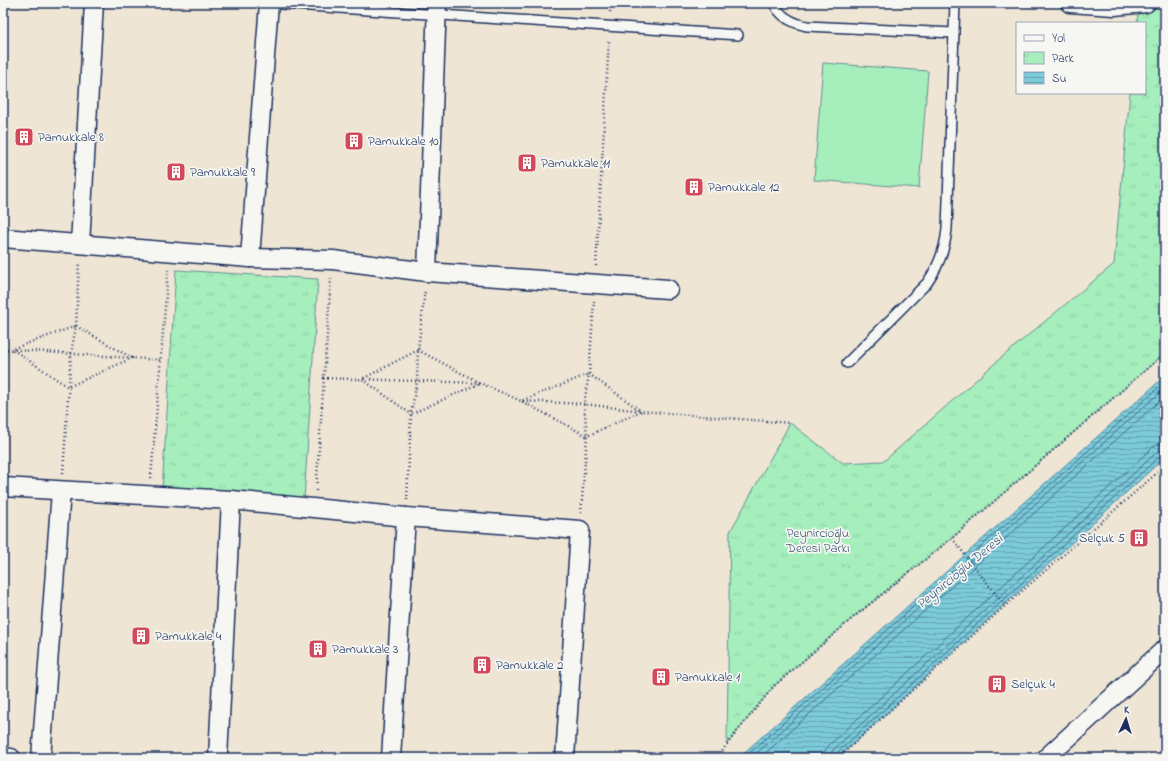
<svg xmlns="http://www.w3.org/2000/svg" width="1168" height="761" viewBox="0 0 1168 761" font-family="'Indie Flower',sans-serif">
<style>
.grass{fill:#a6efbd;stroke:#608f8e}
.park{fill:url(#park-tufts);stroke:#608f8e}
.water{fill:url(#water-rules);stroke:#558da8}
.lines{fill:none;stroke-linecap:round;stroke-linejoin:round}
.shore{stroke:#426d90;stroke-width:1}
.lane-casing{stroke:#1b2f5e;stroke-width:12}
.street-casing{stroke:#1b2f5e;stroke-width:21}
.path{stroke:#1b2f5e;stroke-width:2.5;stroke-dasharray:1 3;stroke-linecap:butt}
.lane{stroke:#f6f6f2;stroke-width:9}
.street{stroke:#f6f6f2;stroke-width:18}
.labels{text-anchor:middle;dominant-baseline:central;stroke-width:3.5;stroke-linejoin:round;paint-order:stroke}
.poi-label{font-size:13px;fill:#1b2f5e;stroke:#f6f6f2;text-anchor:start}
.park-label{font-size:13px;fill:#375571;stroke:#f6f6f2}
.water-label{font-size:14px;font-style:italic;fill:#33567d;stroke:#f6f6f2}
</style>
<defs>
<pattern id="park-tufts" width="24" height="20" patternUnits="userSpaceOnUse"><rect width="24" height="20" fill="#a6efbd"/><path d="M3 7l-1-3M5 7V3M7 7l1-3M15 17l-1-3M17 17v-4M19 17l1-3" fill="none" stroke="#8ecda5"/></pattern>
<pattern id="water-rules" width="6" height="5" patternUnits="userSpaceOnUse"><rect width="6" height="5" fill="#7ccbda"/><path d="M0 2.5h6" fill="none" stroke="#65a5b4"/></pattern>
</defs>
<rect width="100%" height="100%" fill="#eee5d5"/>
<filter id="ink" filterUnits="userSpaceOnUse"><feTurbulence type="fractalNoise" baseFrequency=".025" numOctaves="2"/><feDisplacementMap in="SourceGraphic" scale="8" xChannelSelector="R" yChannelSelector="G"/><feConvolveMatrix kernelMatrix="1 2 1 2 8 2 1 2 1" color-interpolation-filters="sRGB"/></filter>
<g filter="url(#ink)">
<!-- grass -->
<path class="grass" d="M823 63 928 71 919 188 814 180Z"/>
<!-- park -->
<g class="park">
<path d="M1139 3H1165V353L952 538 855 616 774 686 727 744 730 532 790 423 843 463 884 461 1002 357 1114 264 1130 93H1145V23H1137Z"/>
<path d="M176 270 318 279 304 500 162 491Z"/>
</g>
<!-- water -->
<path class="water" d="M1165 376V457L838 758H738Z"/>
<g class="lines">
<!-- shore -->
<g class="shore">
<path d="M744 758 1165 382"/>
<path d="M751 758 1165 388"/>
<path d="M760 758 1165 396"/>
<path d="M824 758 825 751 829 745 1153 447 1159 444 1165 443"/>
<path d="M830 758 831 753 833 750 1157 452 1165 449"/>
<path d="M835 758 837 753 1161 455 1165 454"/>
</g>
<defs>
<g id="lane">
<path d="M265 3 738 35"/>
<path d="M774 3C780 17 792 23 807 26L954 33"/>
<path d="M847 363 927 283C939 266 945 250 947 229L955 3"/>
</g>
<g id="street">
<path d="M1070 3 1114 6 1146 3"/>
<path d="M3 238 250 258 333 260 427 272 668 289"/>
<path d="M80 244 94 3"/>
<path d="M250 258 269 3"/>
<path d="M427 272 437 3"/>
<path d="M3 487 231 500 406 517 580 530 565 758"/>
<path d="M3 757 11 758"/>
<path d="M41 758 61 491"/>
<path d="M218 758 231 500"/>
<path d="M391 758 406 517"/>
<path d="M1046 758 1165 649"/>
</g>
</defs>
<!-- lane casing -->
<use href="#lane" class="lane-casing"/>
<!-- street casing -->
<use href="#street" class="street-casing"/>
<!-- path -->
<g class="path">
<path d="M610 12 611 3"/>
<path d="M596 266 609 39"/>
<path d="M76 326 132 358 68 387 12 349Z"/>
<path d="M3 349 160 360"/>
<path d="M418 350 480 383 411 414 362 379Z"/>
<path d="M589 374 641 411 587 436 521 401Z"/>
<path d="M323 378 480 383 521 401 584 404 641 411 790 423"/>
<path d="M63 473 71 354 76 326 79 262"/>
<path d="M151 478 168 270"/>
<path d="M316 491 331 278"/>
<path d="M407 500 411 414 417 381 418 350 425 290"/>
<path d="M581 513 587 436 584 404 589 374 594 301"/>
<path d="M952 538 1005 606"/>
<path d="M718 758 727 744 774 686 855 616 952 538 1165 353"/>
<path d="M838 758 1005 606 1165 466"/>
</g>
<!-- lane -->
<use href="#lane" class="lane"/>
<!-- street -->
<use href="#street" class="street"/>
</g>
</g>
<!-- icons -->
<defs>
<symbol id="building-square" viewBox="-11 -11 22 22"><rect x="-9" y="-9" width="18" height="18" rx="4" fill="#d1495b" stroke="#f6f6f2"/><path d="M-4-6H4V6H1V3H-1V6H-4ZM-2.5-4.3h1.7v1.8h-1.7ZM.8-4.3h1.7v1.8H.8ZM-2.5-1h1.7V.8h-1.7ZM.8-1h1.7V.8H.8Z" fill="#fff"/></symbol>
</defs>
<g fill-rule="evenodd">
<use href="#building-square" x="13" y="126" width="22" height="22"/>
<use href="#building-square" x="343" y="130" width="22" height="22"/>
<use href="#building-square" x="516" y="152" width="22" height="22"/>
<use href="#building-square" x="165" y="161" width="22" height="22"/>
<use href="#building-square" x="683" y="176" width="22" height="22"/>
<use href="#building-square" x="1128" y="527" width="22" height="22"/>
<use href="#building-square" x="130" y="625" width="22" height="22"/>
<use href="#building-square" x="307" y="638" width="22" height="22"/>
<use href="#building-square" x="471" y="654" width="22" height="22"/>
<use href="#building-square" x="650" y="666" width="22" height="22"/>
<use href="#building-square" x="986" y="673" width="22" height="22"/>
</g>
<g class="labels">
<!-- poi labels -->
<g class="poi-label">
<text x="38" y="137">Pamukkale 8</text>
<text x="368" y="141">Pamukkale 10</text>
<text x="541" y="163">Pamukkale 11</text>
<text x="190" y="172">Pamukkale 9</text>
<text x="708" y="187">Pamukkale 12</text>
<text x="1125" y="538" text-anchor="end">Selçuk 5</text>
<text x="155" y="636">Pamukkale 4</text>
<text x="332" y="649">Pamukkale 3</text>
<text x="496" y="665">Pamukkale 2</text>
<text x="675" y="677">Pamukkale 1</text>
<text x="1011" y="684">Selçuk 4</text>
</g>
<!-- park labels -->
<g class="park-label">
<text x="818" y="533">Peynircioğlu<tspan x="818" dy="15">Deresi Parkı</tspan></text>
</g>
<!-- water labels -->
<g class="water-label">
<text transform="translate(960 572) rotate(-40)">Peynircioğlu Deresi</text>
</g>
</g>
<!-- margin -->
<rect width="1168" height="761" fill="none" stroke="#f6f6f2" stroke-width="16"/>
<rect x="8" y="8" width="1152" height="745" fill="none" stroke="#1b2f5e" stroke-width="1.5" filter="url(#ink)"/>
<!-- legend -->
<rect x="1016" y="22" width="130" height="72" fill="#f6f6f2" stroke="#9ea6b7"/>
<rect x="1024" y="35" width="20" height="6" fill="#f6f6f2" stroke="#9ea6b7"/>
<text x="1052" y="42" font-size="12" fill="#1b2f5e">Yol</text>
<rect x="1024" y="52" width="20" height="12" fill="url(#park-tufts)" stroke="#9ea6b7"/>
<text x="1052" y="62" font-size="12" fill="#1b2f5e">Park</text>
<rect x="1024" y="72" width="20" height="12" fill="url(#water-rules)" stroke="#9ea6b7"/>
<text x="1052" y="82" font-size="12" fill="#1b2f5e">Su</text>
<!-- north arrow -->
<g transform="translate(1126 719) rotate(4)" stroke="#f6f6f2" stroke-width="3" paint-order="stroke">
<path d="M0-3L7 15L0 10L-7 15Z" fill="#1b2f5e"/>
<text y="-6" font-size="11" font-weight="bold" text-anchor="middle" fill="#1b2f5e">K</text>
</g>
</svg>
